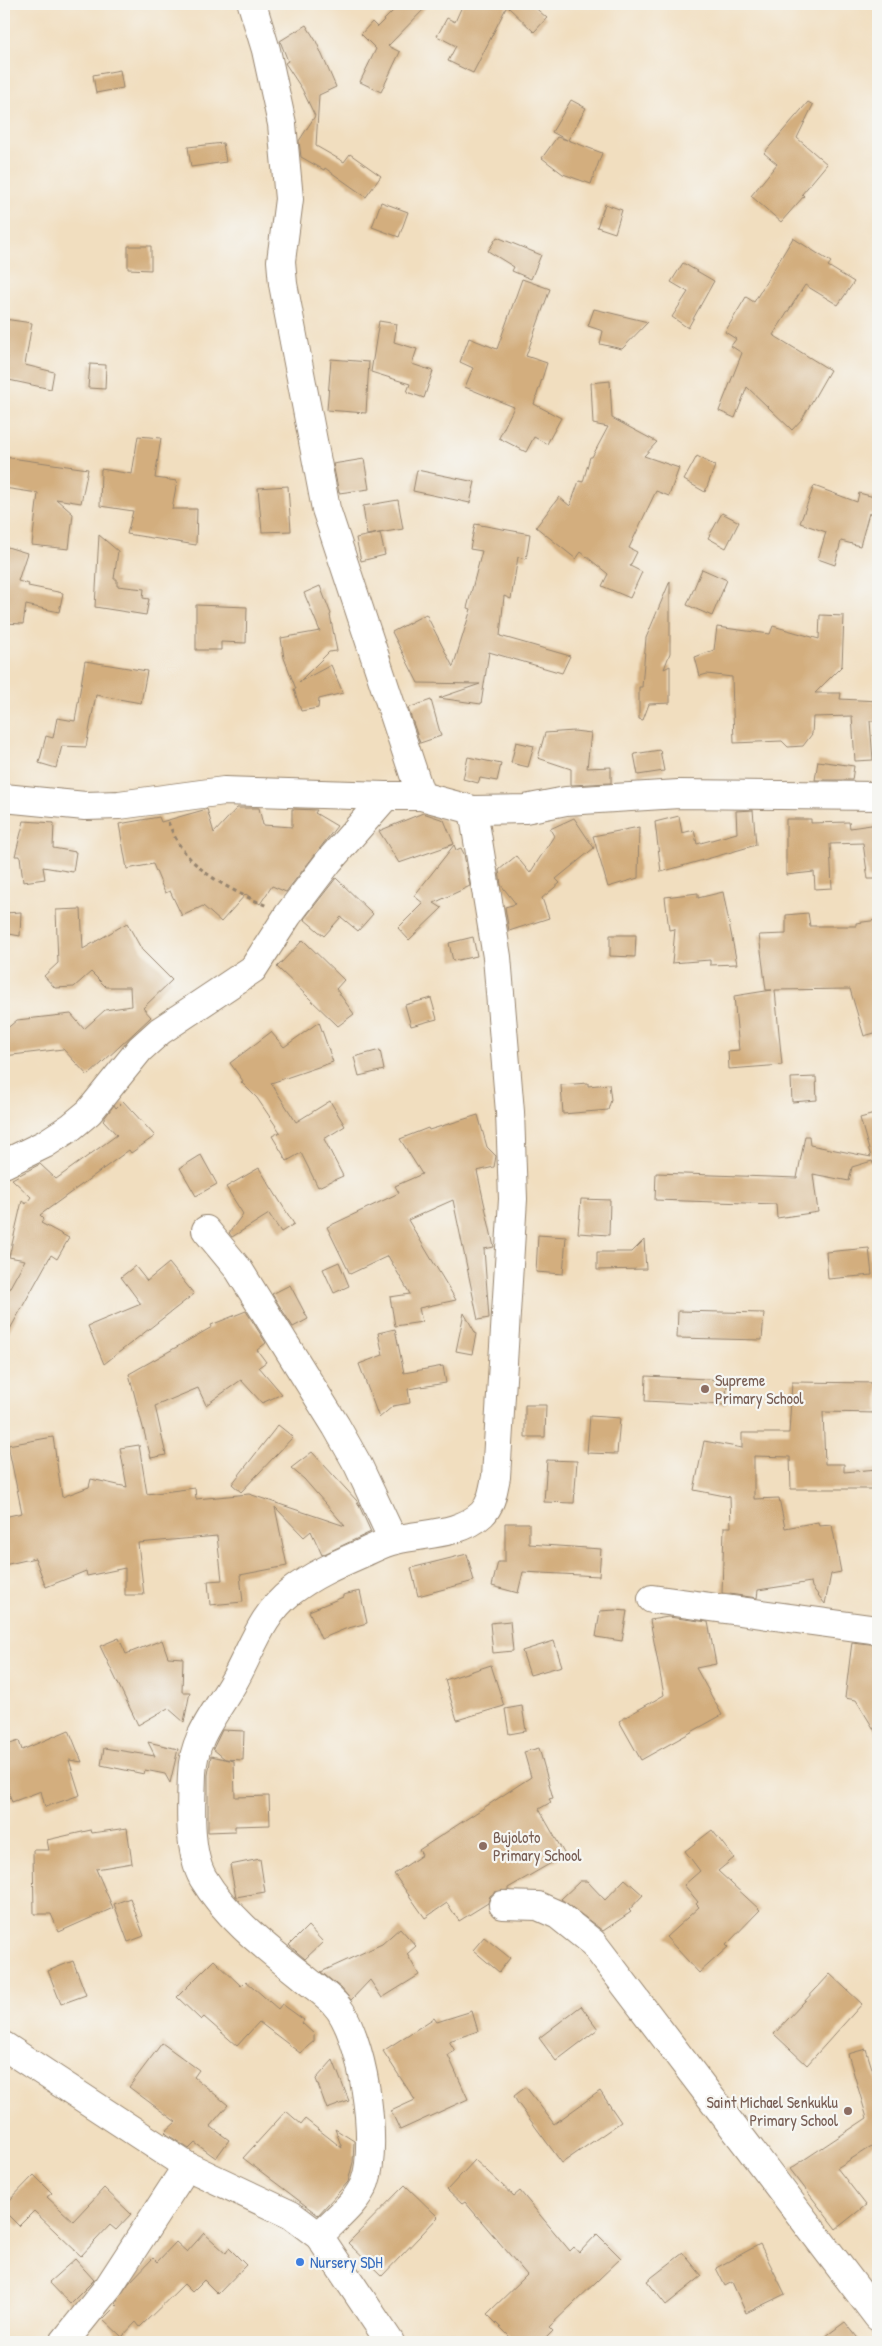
<svg xmlns="http://www.w3.org/2000/svg" width="882" height="2346" viewBox="0 0 882 2346" font-family="'Patrick Hand',sans-serif">
<style>
.building{fill:#d3ae7e}
.lines{fill:none;stroke-linecap:round;stroke-linejoin:round}
.minor-casing{stroke:#96846e;stroke-width:30}
.path{stroke:#96846e;stroke-width:3;stroke-dasharray:4 4;stroke-linecap:butt}
.minor{stroke:#fff;stroke-width:28}
.education-dot{fill:#8d6e63;stroke:#f6f6f2;stroke-width:2}
.shop-dot{fill:#3f7fe0;stroke:#f6f6f2;stroke-width:2}
.labels{text-anchor:middle;dominant-baseline:central;stroke-width:4.5;stroke-linejoin:round;paint-order:stroke}
.education-label{font-size:16px;fill:#785e54;stroke:#f6f6f2;text-anchor:start}
.shop-label{font-size:16px;fill:#366cbe;stroke:#f6f6f2;text-anchor:start}
</style>
<rect width="100%" height="100%" fill="#f6f6f2"/>
<filter id="ink" filterUnits="userSpaceOnUse"><feTurbulence type="fractalNoise" baseFrequency=".02" numOctaves="2"/><feDisplacementMap in="SourceGraphic" scale="10" xChannelSelector="R" yChannelSelector="G"/><feConvolveMatrix kernelMatrix="1 2 1 2 8 2 1 2 1" color-interpolation-filters="sRGB"/></filter>
<filter id="wash" filterUnits="userSpaceOnUse"><feTurbulence type="fractalNoise" baseFrequency=".0096" numOctaves="4" result="noise"/><feDisplacementMap in="SourceGraphic" scale="20" xChannelSelector="R" yChannelSelector="G"/><feGaussianBlur stdDeviation="1.12" result="paint"/><feColorMatrix in="noise" values="0 0 0 0 0 0 0 0 0 0 0 0 0 0 0 0 0 1.4 0 .05"/><feComposite in="paint" operator="in"/></filter>
<g filter="url(#wash)">
<rect width="100%" height="100%" fill="#f1debf"/>
<g id="blocks">
<!-- building -->
<g class="building">
<path d="M400 4H429L388 46 400 52 381 92 360 82 376 49 361 34 372 22 377 27Z"/>
<path d="M463 4H531L547 18 534 32 507 6 473 73 448 61 456 46 437 36 447 18 455 22Z"/>
<path d="M306 25 316 41 336 87 319 95 316 146 344 162 350 154 381 176 366 197 325 168 324 170 301 157 299 141 315 116 302 89 285 63 288 61 280 41Z"/>
<path d="M120 70 123 88 96 93 93 75Z"/>
<path d="M571 100 586 108 568 140 602 153 591 184 563 174 542 158 557 137 567 140 552 132Z"/>
<path d="M808 102 813 105 797 138 827 164 802 194 804 196 781 222 751 196 777 164 764 153Z"/>
<path d="M223 143 226 162 191 167 188 147Z"/>
<path d="M381 202 408 212 399 237 372 227Z"/>
<path d="M605 204 622 210 615 233 597 227Z"/>
<path d="M497 237 541 255 531 279 512 271 514 267 488 251Z"/>
<path d="M793 238 831 262 828 266 854 282 838 305 805 285 773 335 830 370 802 419 792 430 747 387 735 418 719 411 742 353 731 346 736 339 725 332 746 297 754 302Z"/>
<path d="M128 246H151V270L128 269Z"/>
<path d="M683 263 714 281 688 328 672 317 688 292 671 282Z"/>
<path d="M522 279 550 289 526 356 547 363 534 404 561 418 547 444 534 437 526 452 499 438 514 407 465 387 473 368 460 362 469 338 497 349Z"/>
<path d="M594 309 648 322 622 349 600 344 603 331 588 326Z"/>
<path d="M4 319 32 323 25 365 54 372 51 389 4 379 8 357 4 356Z"/>
<path d="M379 321 397 324 394 342 417 349 412 364 433 371 424 398 407 392 410 384 371 372Z"/>
<path d="M331 359 369 362 366 413 327 410Z"/>
<path d="M90 364 106 365 105 389 88 388Z"/>
<path d="M610 381 612 418 657 442 644 456 679 468 669 496 656 491 629 548 637 552 630 566 642 572 630 598 602 586 608 574 581 552 576 559 536 527 559 497 570 506 579 481 583 482 590 457H592L608 427 593 424 591 383Z"/>
<path d="M138 436 161 438 155 478 177 481 172 509H197L196 545 127 534 133 511 100 506 101 469 132 474Z"/>
<path d="M697 456 715 466 705 492 684 480Z"/>
<path d="M4 457 88 469 81 503 56 499 73 514 69 549 32 545 38 493 4 488Z"/>
<path d="M364 459 369 489 339 493 333 464Z"/>
<path d="M417 470 475 482 470 503 413 491Z"/>
<path d="M288 486 291 531 262 532 258 488Z"/>
<path d="M814 486 857 502 859 493 878 498V515L869 513 860 546 841 541 835 565 818 559 826 532 800 523Z"/>
<path d="M398 500 403 529 367 535 363 506Z"/>
<path d="M722 513 739 522 726 548 708 538Z"/>
<path d="M475 524 530 534 526 559 518 557 511 599 504 596 500 636 570 656 562 673 489 652 481 704 439 698 480 684 418 683 392 632 426 614 453 667 471 609 467 608 482 551 470 549Z"/>
<path d="M380 533 385 555 361 561 356 538Z"/>
<path d="M99 535 118 551 114 579H117V586L144 589 143 598 149 599 146 615 95 607Z"/>
<path d="M4 546 27 553 18 581 29 584 28 586 63 593 59 612 26 605 23 624 4 623Z"/>
<path d="M702 569 727 580 712 616 687 605Z"/>
<path d="M670 581V653L664 669 670 666V703L649 704 643 720 639 719V687H642L646 638Z"/>
<path d="M320 586 331 614 330 615 337 651 329 652 299 682 331 665 343 693 319 699 318 708 301 711 294 689H296L284 658 281 638 320 631 304 593Z"/>
<path d="M196 605 247 607 246 643 221 642V650H196Z"/>
<path d="M820 615 844 616 842 666 815 693H841L840 699 878 701V721H870L873 760 855 761 852 716 813 717 812 734 803 746 788 747 782 741 734 743 732 677 707 674 700 676 695 657 714 650 717 627 770 634 773 626 819 639Z"/>
<path d="M85 661 147 671 141 703 96 695 86 747 62 746 56 768 39 763 46 736 53 738 57 718 75 721Z"/>
<path d="M431 700 441 736 420 743 408 708Z"/>
<path d="M574 731 591 733 587 768 611 767V783L571 785V769L538 758 545 733Z"/>
<path d="M516 742 534 746 528 767 511 763Z"/>
<path d="M660 750 664 771 638 775 634 754Z"/>
<path d="M468 757 501 764 497 781 480 778 478 783 463 779Z"/>
<path d="M818 761 854 766 852 780H815Z"/>
<path d="M237 808H259L263 825 292 827V809L317 810 315 813 337 826 286 892 272 886 260 904 246 894 221 922 203 906 182 916 170 891 165 893 153 864 127 869 119 824 159 817 161 822 207 809 214 833Z"/>
<path d="M753 810 756 845 661 872 655 822 679 816 682 833 694 830 697 844 737 833 736 811Z"/>
<path d="M423 813 444 820 454 844 399 863 379 831Z"/>
<path d="M574 818 594 848 556 879 560 883 542 898 549 918 509 931 505 907 516 904 501 885 499 870 516 856 530 873 554 836 550 829Z"/>
<path d="M786 819H811V823L849 822 850 828 878 824V879H868L863 843 830 844 832 888 815 889 814 872 786 875Z"/>
<path d="M24 821 54 823 53 848 76 852 73 872 43 867 45 879 23 882 20 856H15Z"/>
<path d="M639 827 638 878 608 887 593 836Z"/>
<path d="M454 845 456 850 461 848 464 854 470 886 434 903 442 908 409 940 398 928 423 903 414 896Z"/>
<path d="M336 878 373 914 358 931 341 917 324 936 304 919Z"/>
<path d="M723 892 737 964 710 965V960L672 963 675 929 669 930 665 897 698 893V898Z"/>
<path d="M81 909 83 949 127 923 142 950 172 980 143 1008 151 1017 88 1076 63 1049 4 1056V1031L17 1020 71 1014 84 1029 105 1010 131 1006 130 987H106L91 972 74 987 55 988 44 976 58 963 56 910Z"/>
<path d="M21 912 20 936 4 933V913Z"/>
<path d="M808 913 810 926H856V923L878 920V1032L864 1036 850 989 775 990 782 1065 729 1069 728 1051 739 1050 734 996 772 990H766L759 935 786 934V915Z"/>
<path d="M610 935H636L635 957 610 956Z"/>
<path d="M473 937 477 956 453 961 449 943Z"/>
<path d="M303 940 344 980 336 989 354 1014 338 1026 277 967Z"/>
<path d="M431 998 437 1019 411 1026 405 1005Z"/>
<path d="M319 1022 333 1062 271 1083 296 1122 330 1101 345 1126 324 1139 343 1176 318 1187 301 1153 287 1161 272 1136 280 1132 257 1098 241 1082 243 1081 230 1063 271 1032 284 1047Z"/>
<path d="M380 1050 384 1070 359 1076 354 1057Z"/>
<path d="M816 1077 817 1100 792 1102 791 1078Z"/>
<path d="M588 1083V1086L609 1084 611 1100 608 1110 563 1114 561 1085Z"/>
<path d="M123 1101 155 1136 131 1153 129 1150 40 1215 44 1219 41 1223 69 1238 57 1259 51 1255 4 1340V1298L25 1260 9 1257 22 1201 26 1204 31 1197 12 1179 40 1164 56 1179 117 1135 103 1120 114 1105 116 1108Z"/>
<path d="M878 1113V1165H874L872 1161 852 1167 849 1181 813 1174 818 1212 777 1218 776 1204 655 1200 656 1173 797 1178 805 1136H809L810 1145 871 1157 860 1118Z"/>
<path d="M478 1115 487 1147 496 1156 494 1167 477 1171 494 1247 484 1249 489 1318 478 1320 453 1200 408 1220 456 1300 419 1308 422 1322 395 1326 390 1297 410 1294 388 1256 350 1274 327 1227 399 1193 395 1186 422 1174 400 1139 428 1128 429 1130Z"/>
<path d="M201 1155 217 1184 196 1196 180 1168Z"/>
<path d="M259 1168 294 1224 281 1232 269 1214 232 1237 229 1233 243 1214 226 1187Z"/>
<path d="M581 1199 610 1200 609 1235 578 1233Z"/>
<path d="M538 1235 566 1237 563 1274 536 1272Z"/>
<path d="M644 1240 646 1269 597 1270V1252H632Z"/>
<path d="M869 1248 872 1275 828 1279 826 1252Z"/>
<path d="M339 1262 349 1286 334 1293 323 1269Z"/>
<path d="M169 1263 194 1294 104 1364 88 1326 141 1304 121 1277 135 1266 147 1281Z"/>
<path d="M290 1285 308 1319 293 1327 272 1294Z"/>
<path d="M246 1311 266 1343 257 1350 266 1362 259 1367 282 1394 262 1403 241 1380 206 1405 198 1388 155 1406 166 1455 151 1458 129 1374 212 1327 211 1325Z"/>
<path d="M678 1311 764 1313 762 1340 677 1338Z"/>
<path d="M464 1313 476 1334 472 1354 456 1351Z"/>
<path d="M395 1329 404 1373 443 1366 446 1383 408 1389 410 1403 393 1406 379 1418 359 1364 383 1355 378 1333Z"/>
<path d="M646 1376 727 1380 726 1405 645 1401Z"/>
<path d="M792 1382 878 1383V1413L823 1412 825 1464H844V1472L877 1469 878 1489H791L790 1457 754 1456V1499L779 1498 785 1528 818 1522 819 1526 832 1525 841 1572 831 1574 825 1604 812 1587 811 1582 758 1590 757 1598 722 1593 724 1527H731L730 1497 694 1490 704 1441 742 1448V1433H789Z"/>
<path d="M525 1405H546L545 1437H525Z"/>
<path d="M590 1416 620 1418 617 1454 587 1453Z"/>
<path d="M278 1425 293 1437 241 1492 232 1484Z"/>
<path d="M53 1437 62 1497 89 1487 91 1479 127 1487 120 1448 139 1445 147 1494 195 1488 196 1499 249 1494 345 1526 304 1479 291 1468 312 1452 357 1501 371 1532 322 1555 311 1531 304 1537 275 1507 287 1566 240 1575 243 1602 210 1605 208 1581 222 1580 217 1536 138 1543 144 1595H125V1568L87 1576 86 1571 46 1587 35 1558 4 1565V1517L22 1513 8 1445Z"/>
<path d="M547 1460 577 1461 574 1503 544 1502Z"/>
<path d="M505 1523H529V1544L601 1549 599 1576 523 1572 518 1593 492 1586 498 1562H505Z"/>
<path d="M467 1554 474 1581 418 1596 411 1568Z"/>
<path d="M360 1591 367 1623 345 1629 321 1639 309 1611 343 1597V1595Z"/>
<path d="M615 1610 627 1611 622 1641 596 1637 600 1611Z"/>
<path d="M668 1617 708 1622 716 1664 696 1668 722 1715 641 1760 619 1721 664 1695 650 1620Z"/>
<path d="M510 1621 513 1651 493 1653 490 1623Z"/>
<path d="M119 1638 126 1654 162 1640 168 1657 183 1658 182 1692H190L184 1722 168 1708 138 1725 100 1646Z"/>
<path d="M554 1641 562 1666 530 1675 522 1651Z"/>
<path d="M852 1642 878 1645V1736L856 1700 845 1698Z"/>
<path d="M491 1665 504 1706 457 1720 445 1680Z"/>
<path d="M522 1706 526 1731 509 1734 505 1709Z"/>
<path d="M69 1730 82 1762 69 1760 80 1795 45 1807 41 1791 12 1802 4 1779V1746L19 1741 22 1750Z"/>
<path d="M222 1730 244 1731 243 1760 225 1759 213 1749Z"/>
<path d="M148 1742 178 1749 170 1783 165 1774 145 1770 144 1774 101 1765 104 1748 155 1756Z"/>
<path d="M539 1748 553 1798 549 1799 551 1802 539 1809 565 1855 508 1888V1890L495 1892 490 1896 488 1903 459 1921 447 1903 425 1918 394 1874 422 1855 419 1850 531 1777 524 1752Z"/>
<path d="M211 1756 234 1761 235 1797 269 1796 270 1825 235 1826V1831L208 1832V1775Z"/>
<path d="M127 1828 132 1863 96 1869 113 1908 59 1932 51 1914H34L33 1850H49L47 1840 91 1830 92 1833Z"/>
<path d="M712 1830 734 1858 718 1871 760 1910 726 1945 728 1947 699 1973 666 1937 699 1907 696 1904 698 1902 684 1885 700 1871 685 1851Z"/>
<path d="M260 1859 265 1892 236 1897 230 1865Z"/>
<path d="M625 1879 643 1895 629 1910 631 1912 603 1931 561 1899 580 1881H587L605 1900Z"/>
<path d="M130 1898 144 1936 128 1942 114 1904Z"/>
<path d="M308 1926 323 1942 305 1959 289 1945Z"/>
<path d="M400 1928 416 1946 407 1954 419 1975 382 1998 370 1980 351 2000 341 1988 321 1972 382 1944Z"/>
<path d="M484 1937 510 1958 499 1972 473 1950Z"/>
<path d="M214 1960 241 1986 246 1981 278 2009 282 2004 304 2020 302 2023 314 2034V2041L300 2053 259 2022 237 2046 204 2017 201 2020 177 1997Z"/>
<path d="M73 1961 86 1995 61 2004 48 1971Z"/>
<path d="M830 1974 862 2004 807 2065 774 2034Z"/>
<path d="M581 2006 598 2029 556 2061 539 2038Z"/>
<path d="M472 2011 478 2031 449 2041 455 2051 448 2055 468 2099 400 2130 391 2111 415 2100 383 2051 434 2018 437 2022Z"/>
<path d="M162 2043 199 2070 194 2077 228 2105 210 2126 229 2140 216 2158 195 2143 189 2149 168 2135 165 2132 176 2122 129 2087Z"/>
<path d="M866 2049 878 2088V2142L837 2168 866 2205 836 2229 790 2169 867 2118 848 2054Z"/>
<path d="M333 2060 349 2101 327 2109 316 2079Z"/>
<path d="M526 2087 554 2124 600 2091 621 2122 562 2163 517 2102 514 2096Z"/>
<path d="M286 2111 301 2124 305 2119 342 2148 335 2129 354 2141 353 2162 348 2182 318 2215 243 2158Z"/>
<path d="M475 2160 514 2196 520 2191 570 2251 574 2247 579 2253 597 2234 621 2258 549 2327 553 2331 542 2342H515L487 2314 527 2275 465 2202 462 2204 447 2190Z"/>
<path d="M34 2175 52 2193 47 2197 73 2221 104 2188 131 2214 116 2230 110 2225 81 2256 34 2211 19 2226 4 2211V2206Z"/>
<path d="M405 2185 438 2217 382 2276 348 2243Z"/>
<path d="M204 2233 226 2253 229 2248 246 2265 218 2294 204 2280 192 2292 184 2284 140 2327 136 2322 122 2337 103 2319 117 2305 115 2303 129 2283 153 2258 157 2262 176 2242 187 2252Z"/>
<path d="M760 2244 785 2294 746 2313 732 2282 725 2286 716 2268Z"/>
<path d="M683 2253 702 2276 666 2305 647 2281Z"/>
<path d="M75 2259 94 2280 70 2304 49 2282Z"/>
<path d="M845 2322 861 2342H818Z"/>
</g>
</g>
</g>
<g filter="url(#ink)">
<use href="#blocks" fill-opacity="0" stroke="#96846e" stroke-width="1"/>
<g class="lines">
<defs>
<g id="minor">
<path d="M252 4 266 50 282 124 289 199 281 261 283 284 326 509 421 796"/>
<path d="M4 798 85 806 119 805 224 791 386 796"/>
<path d="M4 1164 45 1144 71 1127 89 1112 140 1049 160 1031 253 969 288 915 329 861 386 796H421L473 810 525 809 566 801 679 794 878 796"/>
<path d="M206 1230 239 1270 336 1426 358 1465 393 1540"/>
<path d="M652 1599 878 1630"/>
<path d="M503 1905 538 1906 558 1915 593 1943 878 2317"/>
<path d="M4 2046 187 2166 291 2215 319 2236 390 2342"/>
<path d="M319 2236C334 2220 357 2203 365 2182 379 2144 363 2032 334 2003 325 1993 313 1986 303 1977 267 1948 227 1918 203 1878 188 1852 191 1803 192 1774 193 1737 216 1713 233 1683 252 1650 260 1616 292 1591 314 1574 338 1564 363 1553 374 1548 385 1542 396 1540 423 1533 460 1535 482 1514 492 1504 493 1490 496 1477L513 1199 510 1112 497 957 473 810"/>
<path d="M64 2342 109 2286 187 2166"/>
</g>
</defs>
<!-- minor casing -->
<use href="#minor" class="minor-casing"/>
<!-- path -->
<path class="path" d="M168 822C172 831 176 841 183 850 203 877 237 893 267 906"/>
<!-- minor -->
<use href="#minor" class="minor"/>
</g>
</g>
<!-- markers -->
<g class="education-dot">
<circle cx="705" cy="1389" r="5"/>
<circle cx="483" cy="1846" r="5"/>
<circle cx="848" cy="2111" r="5"/>
</g>
<circle class="shop-dot" cx="300" cy="2262" r="5"/>
<g class="labels">
<!-- education labels -->
<g class="education-label">
<text x="715" y="1380">Supreme<tspan x="715" dy="18">Primary School</tspan></text>
<text x="493" y="1837">Bujoloto<tspan x="493" dy="18">Primary School</tspan></text>
<text x="838" y="2102" text-anchor="end">Saint Michael Senkuklu<tspan x="838" dy="18">Primary School</tspan></text>
</g>
<!-- shop labels -->
<g class="shop-label">
<text x="310" y="2262">Nursery SDH</text>
</g>
</g>
<!-- margin -->
<rect width="882" height="2346" fill="none" stroke="#f6f6f2" stroke-width="20"/>
</svg>
